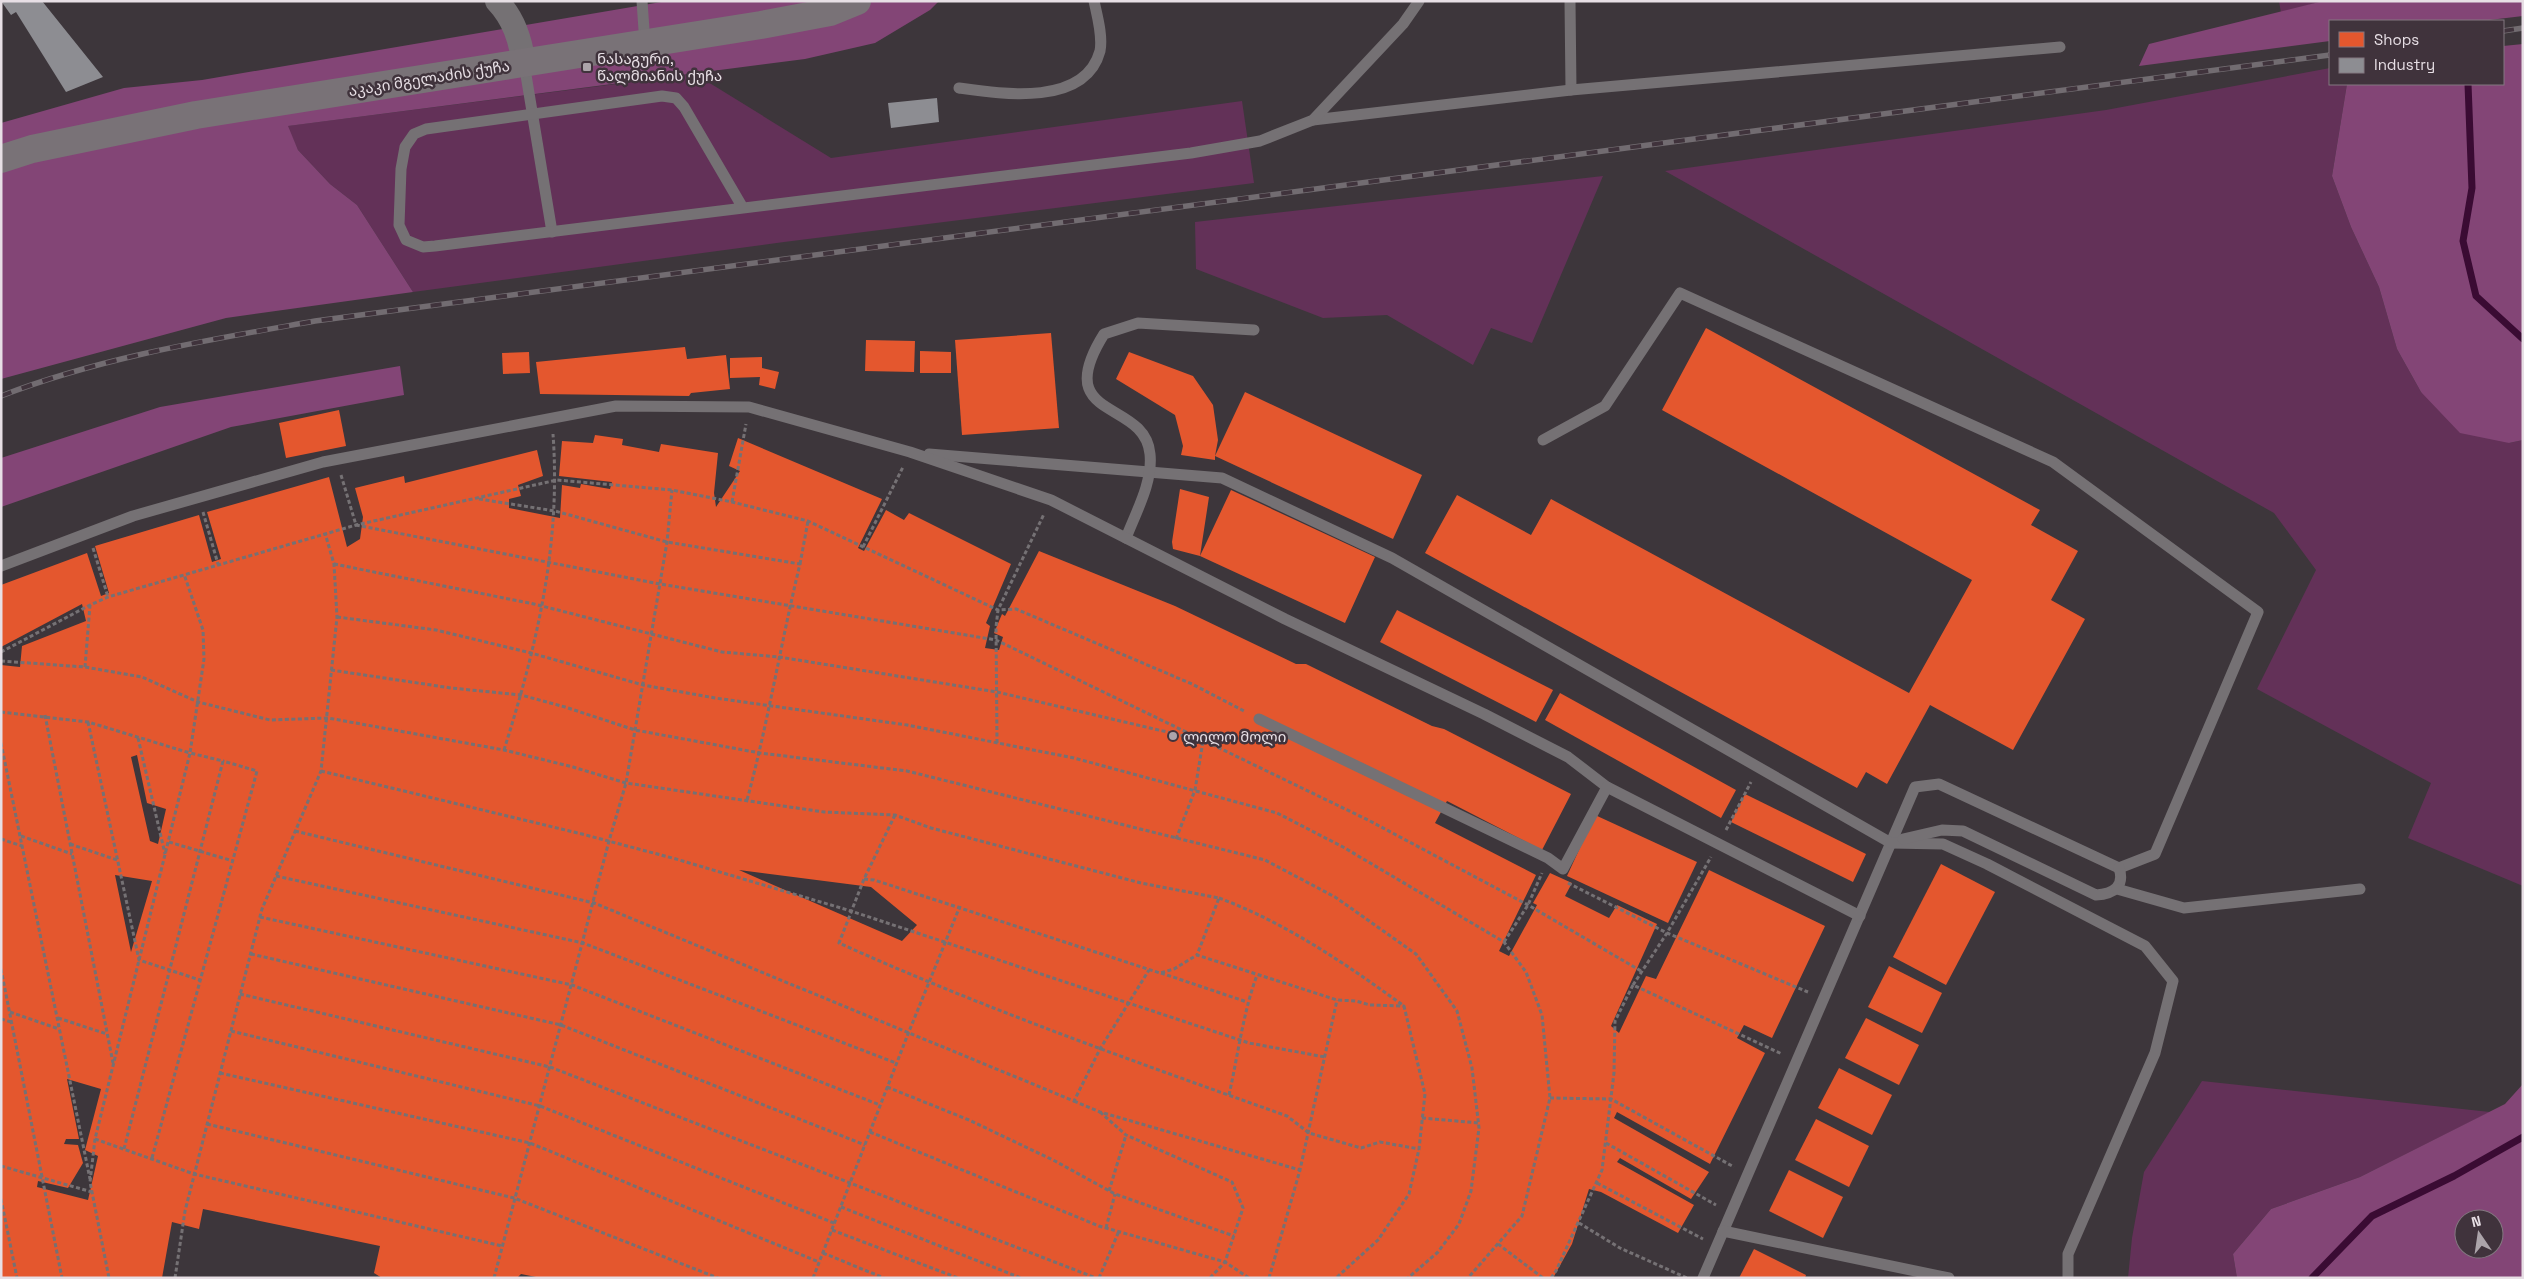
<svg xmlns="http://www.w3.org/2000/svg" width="2524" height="1279" viewBox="0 0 2524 1279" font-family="'Space Grotesk','Noto Sans Georgian',sans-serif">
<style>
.green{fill:#633158}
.forest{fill:#834576;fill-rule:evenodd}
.shops{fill:#e4572e;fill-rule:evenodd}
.industry{fill:#8d8d92}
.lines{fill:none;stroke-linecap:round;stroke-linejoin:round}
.stream{stroke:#3a0b33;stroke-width:7}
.path{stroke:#757174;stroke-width:3;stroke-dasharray:4 2.5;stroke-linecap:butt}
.lane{stroke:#757174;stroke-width:11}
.street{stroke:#757174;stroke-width:24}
.secondary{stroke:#797277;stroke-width:28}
.rail-casing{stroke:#726c71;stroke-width:5.5}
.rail{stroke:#40333c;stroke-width:4;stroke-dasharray:11;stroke-linecap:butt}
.poi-dot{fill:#aca4aa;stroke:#40333c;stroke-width:2}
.labels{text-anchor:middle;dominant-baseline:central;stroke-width:5;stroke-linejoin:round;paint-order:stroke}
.poi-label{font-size:15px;fill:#e7dfe5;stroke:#40333c;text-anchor:start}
.street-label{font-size:15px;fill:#e7dfe5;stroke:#40333c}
</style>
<rect width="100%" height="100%" fill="#3d363b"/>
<!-- green -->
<g class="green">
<path d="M2279 1H2323L2281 13Z"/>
<path d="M2330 68V84H2347L2332 176 2351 227 2379 287 2397 349 2421 392 2509 443 2523 440V886L2408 838 2431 783 2257 689 2316 570 2274 513 1665 171 2106 110Z"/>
<path d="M695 74 831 158 1242 101 1254 183 784 242 413 292 357 205 330 184 298 150 287 126Z"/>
<path d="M1603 176 1532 343 1491 328 1473 365 1387 315 1323 318 1196 269 1195 222Z"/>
<path d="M2202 1081 2490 1112 2360 1177 2271 1209 2233 1254 2237 1278H2128L2132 1238 2144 1172Z"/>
</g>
<!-- forest -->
<g class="forest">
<path d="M667 1H939L930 10 875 43 805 59 288 126 298 150 330 184 357 205 413 292 226 318 1 379V123L124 88 202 80Z"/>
<path d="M2323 1H2523V16L2481 21H2330V41L2139 66 2149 44Z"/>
<path d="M2523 44V440L2509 443 2460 433 2421 392 2397 349 2379 287 2351 227 2332 176 2347 84H2503V46Z"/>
<path d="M400 366 404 395 231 427 1 507V458L160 407Z"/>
<path d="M2523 1084V1278H2237L2233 1254 2271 1209 2360 1177 2505 1104ZM2464 1219H2494V1249H2464Z"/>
</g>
<!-- shops -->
<g class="shops">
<path d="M1706 328 2040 510 2031 525 2078 551 2051 600 2085 619 2013 750 1930 705 1887 784 1866 772 1857 788 1425 553 1457 495 1531 535 1551 499 1909 693 1972 580 1662 410Z"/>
<path d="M1051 333 1059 428 962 435 955 340Z"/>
<path d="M866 340 915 341 914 372 865 371Z"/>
<path d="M685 347 687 359 726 355 730 389 691 393 689 396 540 394 536 362Z"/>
<path d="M920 351 951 352V373H920Z"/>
<path d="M529 352 530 373 503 374 502 353Z"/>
<path d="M1129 352 1193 376 1213 405 1218 440 1215 456 1245 392 1422 475 1393 539 1215 456V460L1181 455 1183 446 1175 415 1116 379Z"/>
<path d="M762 357V368L779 372 775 389 759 385 760 377 730 378V358Z"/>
<path d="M339 410 346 446 286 458 279 423Z"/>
<path d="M595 435 623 439 622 445 659 452 661 444 718 453 714 493 716 507 740 471 729 466 738 438 882 499 858 548 864 551 886 510 904 520 909 513 1011 564 986 623 990 626 985 648 999 650 1003 637 994 633 1002 614 1005 616 1039 551 1175 606 1296 664H1306L1432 726 1444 729 1571 794 1542 850 1447 801 1435 823 1536 875 1499 951 1509 956 1537 905 1533 903 1550 873 1572 883 1565 896 1609 918 1617 905 1657 924 1611 1026 1619 1033 1646 976 1656 979 1709 870 1825 926 1772 1038 1744 1025 1737 1038 1765 1053 1710 1164 1617 1112 1614 1118 1709 1172 1691 1199 1620 1158 1617 1162 1694 1205 1678 1233 1601 1192 1589 1189 1572 1244 1553 1278H541L521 1274 517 1278H382L374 1273 380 1246 203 1209 199 1229 172 1222 162 1278H1V665L20 667 22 646 86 621 82 604 1 647V585L87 553 101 596 109 593 95 546 199 515 212 562 221 559 207 512 329 477 347 547 360 539 363 517 355 488 404 476 405 483 537 450 543 476 518 485 521 496 509 499V508L560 518 562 485 580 488 581 484 610 489 612 482 559 476 562 441 593 443ZM137 755 147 803 166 809 158 844 150 841 131 757ZM739 870 871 887 917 925 902 941ZM115 875 152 881 131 952ZM67 1079 101 1089 85 1150 98 1156 88 1200 37 1187 38 1181 68 1188 83 1163 78 1145 64 1144 66 1139H79Z"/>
<path d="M1180 489 1209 497 1200 556 1231 490 1375 557 1345 623 1200 556 1173 549 1172 542Z"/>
<path d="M1397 610 1553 690 1536 722 1380 642Z"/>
<path d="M1560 693 1736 790 1721 818 1545 720Z"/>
<path d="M1745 794 1866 854 1853 882 1731 822Z"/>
<path d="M1595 815 1697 862 1668 923 1567 876Z"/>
<path d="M1941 864 1995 892 1946 985 1893 957Z"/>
<path d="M1889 966 1942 993 1922 1033 1868 1007Z"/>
<path d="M1866 1018 1919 1045 1899 1085 1845 1058Z"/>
<path d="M1839 1068 1892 1095 1872 1135 1818 1108Z"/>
<path d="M1816 1119 1869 1146 1849 1187 1795 1160Z"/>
<path d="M1789 1170 1843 1197 1823 1238 1769 1211Z"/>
<path d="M1754 1249 1806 1275 1805 1278H1739Z"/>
</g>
<!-- industry -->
<g class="industry">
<path d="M1 1H42L103 77 66 92 16 12 11 15Z"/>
<path d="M937 98 939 122 891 128 888 103Z"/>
</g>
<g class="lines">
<!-- stream -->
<g class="stream">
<path d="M2468 84 2472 188 2463 241 2476 296 2523 339"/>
<path d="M2312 1278 2372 1216 2454 1176 2523 1137"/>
</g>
<!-- path -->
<g class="path">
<path d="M341 475 356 525 660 584 996 640 1368 820 1528 905 1641 971"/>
<path d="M479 499 555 511 667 542 800 564C781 642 768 723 747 800"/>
<path d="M732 502 746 424"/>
<path d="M203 512 218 564"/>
<path d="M863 547 903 467"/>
<path d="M93 548 108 597"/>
<path d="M334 564 534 604 722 652 779 657 997 692 1197 739"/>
<path d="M800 564 808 521"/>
<path d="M337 617 436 630 531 653 643 685 715 698 907 725 1074 758 1277 813 1343 847 1504 942 1526 972 1542 1015 1550 1098 1522 1216 1468 1278"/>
<path d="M1 652 90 605 108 597 356 525 557 480 672 490 732 502 808 521 998 610 1016 609 1192 684 1246 712"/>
<path d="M1 661 85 667 142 677 198 702 270 720 328 718 504 750 573 767 626 783 824 812 895 815 931 828 1141 883 1219 898 1197 955"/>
<path d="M85 667 90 605"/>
<path d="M331 670 451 688 521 695 565 707 635 730 760 753 907 771 1265 860 1335 897 1416 954 1457 1011 1472 1068 1479 1128 1471 1191 1459 1224 1438 1252 1408 1278"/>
<path d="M1 712 88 722 190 753 95 1139 90 1182 109 1278"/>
<path d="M45 715 113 1063"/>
<path d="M88 722 139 960 200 980"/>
<path d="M138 738 165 854"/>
<path d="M1 743 90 1179"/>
<path d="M997 743 996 627 998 610 1044 514"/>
<path d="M504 750C537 645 561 545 553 434"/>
<path d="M321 771 582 834 676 859 851 911 1249 1043 1325 1057"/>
<path d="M895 815 864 879 839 943C985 1009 1136 1062 1287 1116L1309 1133 1361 1148 1380 1142 1419 1149"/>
<path d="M1726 830 1751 782"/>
<path d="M295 831 594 903 1074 1101 1100 1049 1149 970"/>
<path d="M21 836 72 854"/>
<path d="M1 839 22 846"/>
<path d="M1176 839 1195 790 1203 741"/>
<path d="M169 842 233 861"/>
<path d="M70 844 117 860"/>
<path d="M276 876 583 943 896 1063"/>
<path d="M864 879 874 880 1160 973 1174 969 1197 955 1337 1000 1356 1001 1370 1005 1404 1006"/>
<path d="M1568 883 1667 933 1808 992"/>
<path d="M1219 898C1286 923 1346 964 1404 1006L1425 1094 1419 1149 1409 1194 1378 1240 1336 1278"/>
<path d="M260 917 572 985 880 1105"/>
<path d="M1504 942 1528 905 1542 873"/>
<path d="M251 954 561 1025 865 1145"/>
<path d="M1 969 62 1278"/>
<path d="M1161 973 1247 1002"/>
<path d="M1633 985 1667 933 1711 857"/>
<path d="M240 994 550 1067 1096 1278"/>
<path d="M10 1012 59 1029"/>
<path d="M58 1018 107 1034"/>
<path d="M1 1019 11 1022"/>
<path d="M231 1031 540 1106 834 1223"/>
<path d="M220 1073 530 1143 819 1262"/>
<path d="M887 1087 969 1120 1055 1161 1115 1194 1234 1236"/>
<path d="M1229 1095C1238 1055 1243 1013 1257 975"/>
<path d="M1550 1098 1611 1099 1734 1167"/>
<path d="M1074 1101 1100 1112 1300 1170"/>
<path d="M1100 1112 1126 1135 1232 1182 1243 1208 1225 1262 1210 1278"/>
<path d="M1422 1118 1479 1123"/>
<path d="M207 1124 514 1198 718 1278"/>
<path d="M870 1132 1099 1226 1225 1262 1249 1278"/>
<path d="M95 1139 194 1174 502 1246"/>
<path d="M1606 1143 1716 1205"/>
<path d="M124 1149 223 761 190 753 204 659 203 630 184 574"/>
<path d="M152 1158 257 771 223 761"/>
<path d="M1 1166 92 1192"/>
<path d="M1597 1183 1703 1239"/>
<path d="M1109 1191 1126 1135"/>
<path d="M1 1199 17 1278"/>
<path d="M841 1207 1021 1278"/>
<path d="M1579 1223 1620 1248 1687 1278"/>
<path d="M1106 1228 1115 1194"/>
<path d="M832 1230 958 1278"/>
<path d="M1498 1244 1543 1278"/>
<path d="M823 1253 884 1278"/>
<path d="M175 1278 185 1211 262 909 321 771 337 617 334 564 325 533"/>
<path d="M494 1278 609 841 626 783 667 542 672 490"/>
<path d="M813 1278 908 1034 960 906"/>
<path d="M1099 1278 1119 1231"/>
<path d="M1269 1278 1300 1170 1337 1000"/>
<path d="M1551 1278 1556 1271 1602 1170 1614 1073 1615 1021 1633 985 1782 1054"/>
</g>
<!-- lane -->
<g class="lane">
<path d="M642 1 645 44"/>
<path d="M1570 1 1571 90"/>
<path d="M524 63 552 232"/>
<path d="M959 88C1001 94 1085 107 1100 51 1103 36 1097 15 1094 1"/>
<path d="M1313 120 1571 90 2060 47"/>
<path d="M743 208 684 107 676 98 662 96 426 129 414 134 405 147 401 169 399 225 406 240 423 247 435 246 1191 153 1260 141 1313 120 1403 24 1419 1"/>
<path d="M1543 440 1605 406 1680 293 2053 462 2258 612 2155 854 2119 868 1939 784 1915 787 1703 1278"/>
<path d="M929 454 1222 478 1392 558 1891 843 1943 844 1987 864 2145 946 2173 981 2155 1053 2068 1254V1278"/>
<path d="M1126 538C1136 512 1153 482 1150 454 1145 398 1049 422 1104 334L1138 323 1254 330"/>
<path d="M1 566 133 516 323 462 616 406 749 407 910 452 1051 500 1285 619 1484 714 1568 757 1607 787 1860 916"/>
<path d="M1259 719 1548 858 1563 869 1607 787"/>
<path d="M1903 839 1942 830 1963 831 2096 895C2114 894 2125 886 2119 868"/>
<path d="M2117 889 2184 908 2360 889"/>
<path d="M1723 1231 1949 1278"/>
</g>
<!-- street -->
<path class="street" d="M497 1C514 19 520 39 524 63"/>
<!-- secondary -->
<path class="secondary" d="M1 159 32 149 196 115 761 25 830 12 857 1"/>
<defs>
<g id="rail">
<path d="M2503 31 2523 28"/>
<path d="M1 396C102 357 209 340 315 321L2330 55"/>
</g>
</defs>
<!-- rail casing -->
<use href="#rail" class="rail-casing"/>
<!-- rail -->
<use href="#rail" class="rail"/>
</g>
<!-- markers -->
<g class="poi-dot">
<rect x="582" y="62" width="10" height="10" rx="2.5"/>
<circle cx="1173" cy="736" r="5"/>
</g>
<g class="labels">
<!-- poi labels -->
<g class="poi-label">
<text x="597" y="58">ნასაგური,<tspan x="597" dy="17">წალმიანის ქუჩა</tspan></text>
<text x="1183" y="736">ლილო მოლი</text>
</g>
<!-- street labels -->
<g class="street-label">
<text transform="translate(429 78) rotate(-9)">აკაკი მგელაძის ქუჩა</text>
</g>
</g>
<!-- border -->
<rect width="2524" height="1279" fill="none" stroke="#e7dfe5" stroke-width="5"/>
<!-- legend -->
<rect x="2329" y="20" width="175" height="65" fill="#40333c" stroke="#837880"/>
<rect x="2339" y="32" width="25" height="15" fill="#e4572e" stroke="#837880"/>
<text x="2374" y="45" font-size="15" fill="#e7dfe5">Shops</text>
<rect x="2339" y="58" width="25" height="15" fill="#8d8d92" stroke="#837880"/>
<text x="2374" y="70" font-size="15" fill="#e7dfe5">Industry</text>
<!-- north arrow -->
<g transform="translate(2479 1234) rotate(347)"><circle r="24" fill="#40333c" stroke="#837880"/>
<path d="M0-4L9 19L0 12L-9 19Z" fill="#aca4aa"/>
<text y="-8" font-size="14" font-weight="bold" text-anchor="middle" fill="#e7dfe5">N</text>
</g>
</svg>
